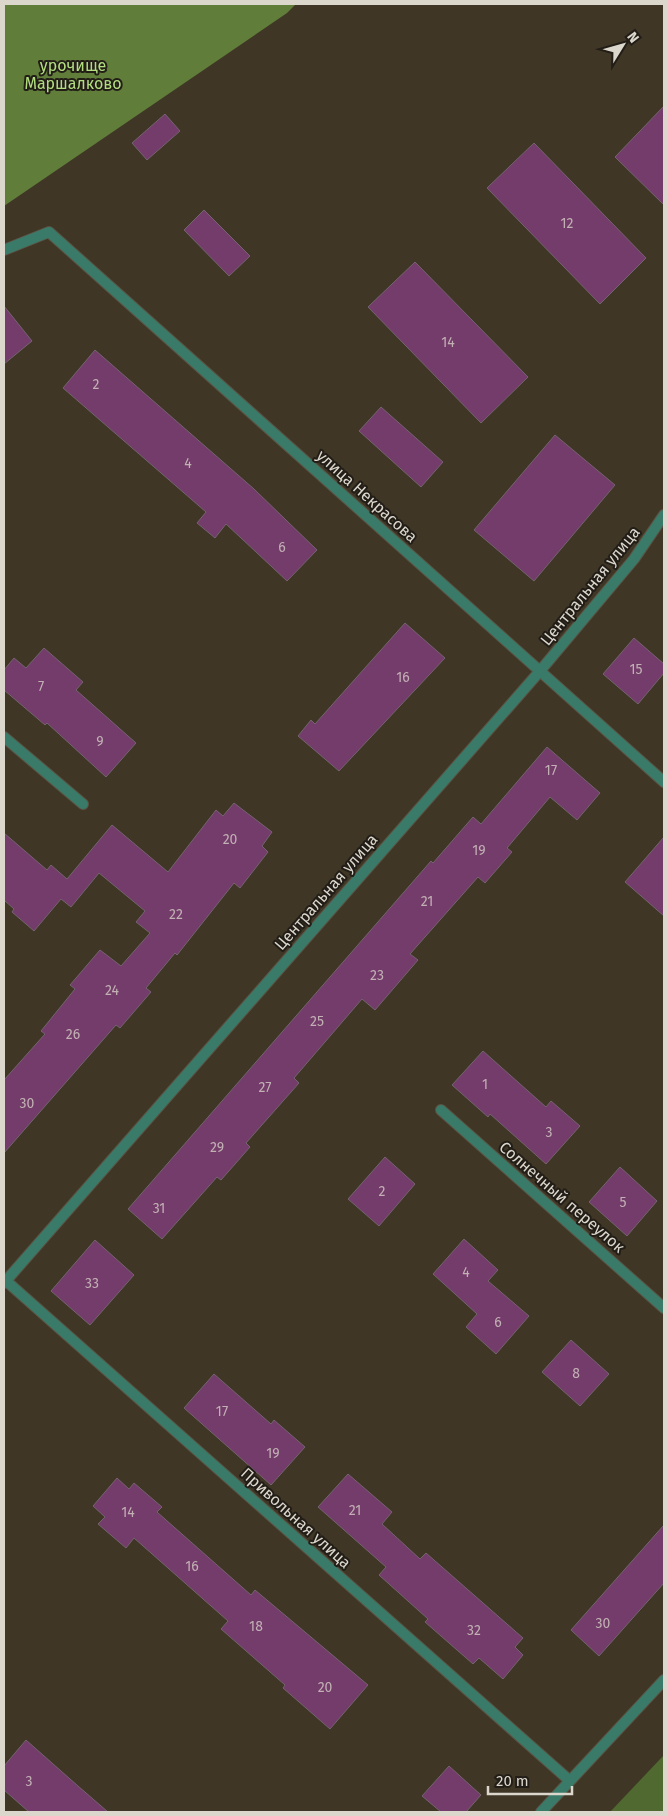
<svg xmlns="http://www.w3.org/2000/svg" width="668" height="1816" viewBox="0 0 668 1816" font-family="'Fira Sans',sans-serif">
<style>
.green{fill:#506930}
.forest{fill:#607d3a}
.building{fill:#733c6a;stroke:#746370}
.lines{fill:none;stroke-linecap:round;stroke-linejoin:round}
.minor-casing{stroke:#5b5344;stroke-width:12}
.minor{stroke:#3a7a69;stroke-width:10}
.labels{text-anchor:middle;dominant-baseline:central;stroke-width:4;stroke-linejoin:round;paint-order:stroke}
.number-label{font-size:14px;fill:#c2b0b4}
.park-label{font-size:16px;fill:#b3de80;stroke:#221e17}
.street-label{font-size:16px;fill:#dcd7cd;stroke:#221e17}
</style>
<rect width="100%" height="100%" fill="#3f3626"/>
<!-- green -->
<path class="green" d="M664 1755V1812H610Z"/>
<!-- forest -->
<path class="forest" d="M4 4H296L287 13 4 206Z"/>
<!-- building -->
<g class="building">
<path d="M664 106V205L615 157Z"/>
<path d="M165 114 180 131 147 160 132 143Z"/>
<path d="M534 143 646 258 600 304 487 188Z"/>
<path d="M204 210 250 256 229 276 184 230Z"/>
<path d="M415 262 528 377 481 423 368 307Z"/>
<path d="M4 306 32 341 4 364Z"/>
<path d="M95 350 254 489 317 550 287 581 226 524 215 538 197 523 206 512 63 388Z"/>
<path d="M381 407 443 462 421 487 359 431Z"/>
<path d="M555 435 615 485 534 581 474 530Z"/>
<path d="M405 623 445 658 339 771 298 736 311 720 315 724Z"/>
<path d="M634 638 664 664V673L638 704 603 674Z"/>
<path d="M44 648 83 682 76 690 136 743 106 777 47 723 45 725 4 690V670L14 658 26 668Z"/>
<path d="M547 747 600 793 577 820 550 797 507 848 512 852 485 883 478 877 410 954 418 960 375 1010 362 999 294 1078 299 1083 246 1143 250 1147 221 1180 217 1177 162 1239 128 1209 431 861 433 863 473 817 481 824Z"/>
<path d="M234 803 272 832 262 846 268 852 240 888 234 883 177 955 175 953 146 988 151 992 120 1028 116 1025 4 1153V1080L45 1034 41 1031 75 989 70 985 100 950 121 966 150 933 136 922 145 911 99 873 71 907 61 899 34 931 12 912 14 909 4 900V833L47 870 51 865 67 879 112 825 168 872 216 810 223 816Z"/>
<path d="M664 837V916L625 882Z"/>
<path d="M483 1051 546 1107 551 1101 580 1126 546 1164 490 1114 488 1117 452 1085Z"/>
<path d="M385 1157 415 1184 379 1226 348 1199Z"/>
<path d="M620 1167 657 1201 627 1236 589 1202Z"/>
<path d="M464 1239 498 1270 488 1281 529 1316 496 1354 466 1327 477 1314 433 1274Z"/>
<path d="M95 1240 134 1275 90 1325 51 1291Z"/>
<path d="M571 1340 609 1374 580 1406 542 1372Z"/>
<path d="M214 1374 271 1424 274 1420 305 1447 271 1485 184 1408Z"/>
<path d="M348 1474 392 1512 382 1524 420 1559 426 1553 523 1638 515 1647 523 1655 503 1679 479 1658 473 1664 425 1622 428 1619 379 1575 386 1567 318 1507Z"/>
<path d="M117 1478 129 1489 134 1483 162 1507 157 1512 251 1595 255 1590 368 1685 330 1729 283 1688 285 1685 221 1629 228 1621 134 1538 126 1548 98 1524 105 1517 93 1506Z"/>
<path d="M664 1525V1583L599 1656 571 1630Z"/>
<path d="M26 1740 78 1786 108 1812H29L4 1790V1766Z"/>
<path d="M449 1766 481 1795 466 1812H441L422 1796Z"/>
</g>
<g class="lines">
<defs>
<g id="minor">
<path d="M4 250 49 232 664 782"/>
<path d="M4 737 83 804"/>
<path d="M441 1110 664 1308"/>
<path d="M4 1279 569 1780"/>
<path d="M4 1283 540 671 634 559 664 515"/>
<path d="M541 1812 664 1680"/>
</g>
</defs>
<!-- minor casing -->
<use href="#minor" class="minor-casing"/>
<!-- minor -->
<use href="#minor" class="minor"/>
</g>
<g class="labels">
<!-- number labels -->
<g class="number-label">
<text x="567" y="223">12</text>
<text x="448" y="342">14</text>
<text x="96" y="384">2</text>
<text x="188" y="463">4</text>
<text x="282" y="547">6</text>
<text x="636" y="669">15</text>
<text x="403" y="677">16</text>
<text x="41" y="686">7</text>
<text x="100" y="741">9</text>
<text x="551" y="770">17</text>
<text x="230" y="839">20</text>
<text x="479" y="850">19</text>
<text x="427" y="901">21</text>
<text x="176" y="914">22</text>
<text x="377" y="975">23</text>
<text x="112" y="990">24</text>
<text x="317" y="1021">25</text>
<text x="73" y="1034">26</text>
<text x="485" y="1084">1</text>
<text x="265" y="1087">27</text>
<text x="27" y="1103">30</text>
<text x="549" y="1132">3</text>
<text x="217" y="1147">29</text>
<text x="382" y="1191">2</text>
<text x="623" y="1202">5</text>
<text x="159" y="1208">31</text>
<text x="466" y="1272">4</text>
<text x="92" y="1283">33</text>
<text x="498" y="1322">6</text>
<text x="576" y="1373">8</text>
<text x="222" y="1411">17</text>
<text x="273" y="1453">19</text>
<text x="355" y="1510">21</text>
<text x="128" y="1512">14</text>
<text x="192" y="1566">16</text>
<text x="603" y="1623">30</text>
<text x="256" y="1626">18</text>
<text x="474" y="1630">32</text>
<text x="325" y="1687">20</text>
<text x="29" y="1781">3</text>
</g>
<!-- park labels -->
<g class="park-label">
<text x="73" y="65">урочище<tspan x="73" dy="18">Маршалково</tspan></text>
</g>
<!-- street labels -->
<g class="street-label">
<text transform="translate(367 496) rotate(42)">улица Некрасова</text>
<text transform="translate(590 586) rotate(-51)">Центральная улица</text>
<text transform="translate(326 892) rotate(-49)">Центральная улица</text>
<text transform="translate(562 1197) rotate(41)">Солнечный переулок</text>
<text transform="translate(296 1518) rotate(42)">Привольная улица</text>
</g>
</g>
<!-- border -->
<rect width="668" height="1816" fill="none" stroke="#dcd7cd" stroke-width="10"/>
<!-- north arrow -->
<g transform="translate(623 45) rotate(53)" stroke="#221e17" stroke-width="4" paint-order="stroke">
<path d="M0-4L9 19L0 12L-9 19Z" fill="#dcd7cd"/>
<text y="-8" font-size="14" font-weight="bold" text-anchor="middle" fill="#dcd7cd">N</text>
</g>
<!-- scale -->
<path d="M488 1786v8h84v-8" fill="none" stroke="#dcd7cd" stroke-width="2.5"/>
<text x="496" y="1786" font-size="15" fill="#dcd7cd" stroke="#221e17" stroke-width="4" paint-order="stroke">20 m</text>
</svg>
